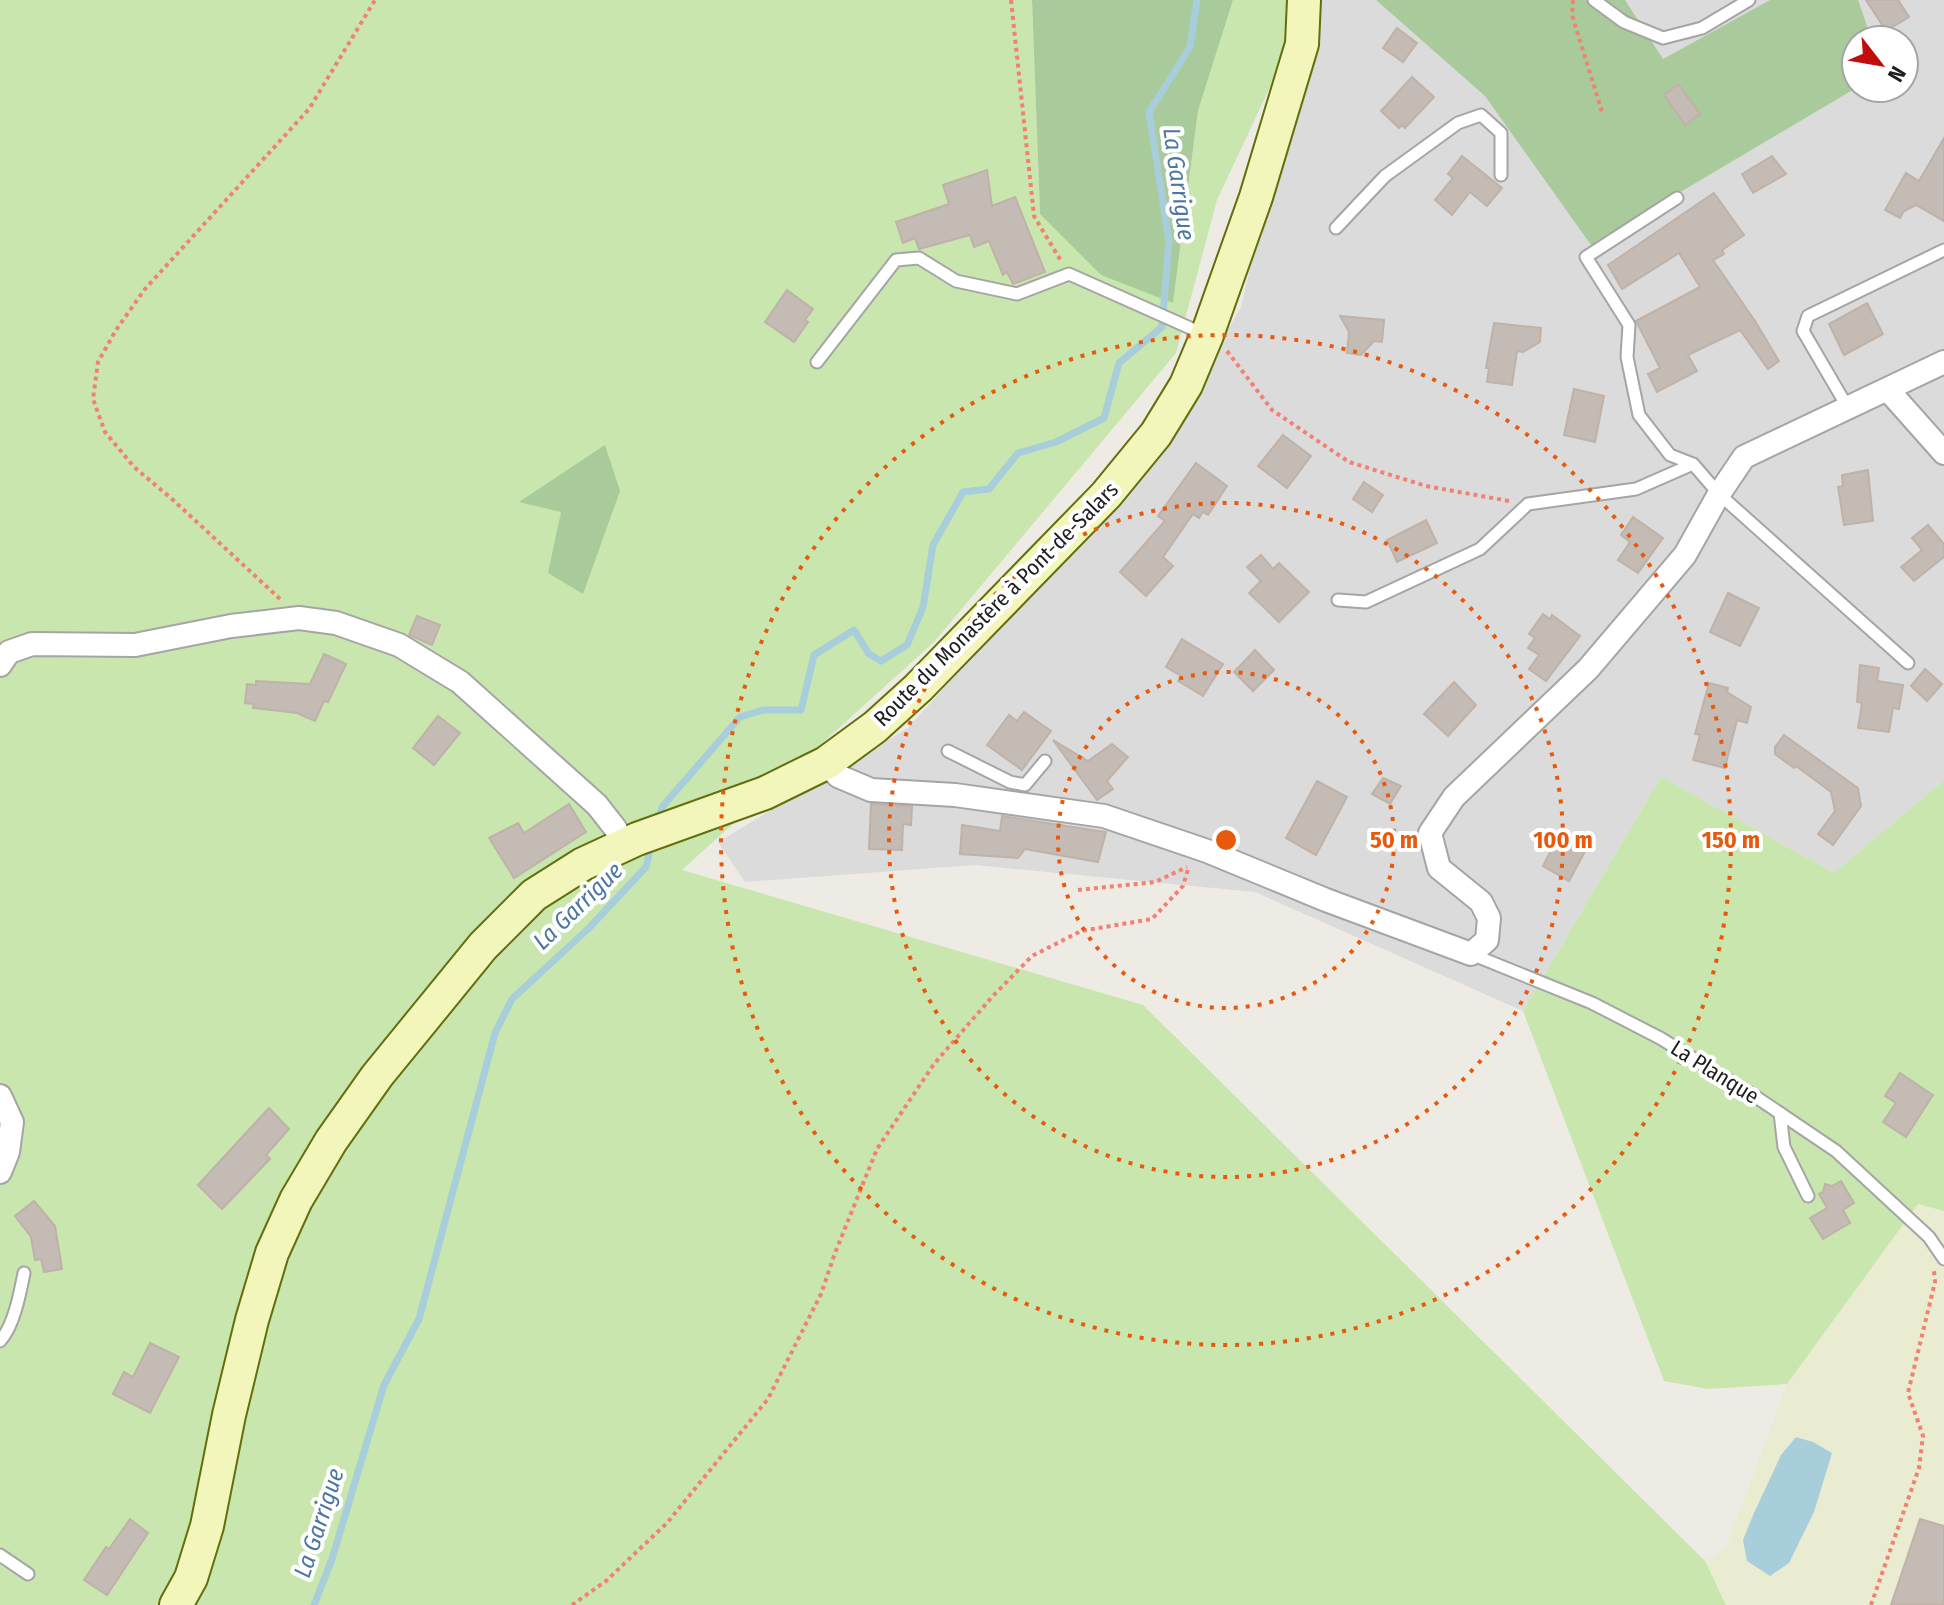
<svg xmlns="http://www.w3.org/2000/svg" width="1944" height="1605" viewBox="0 0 1944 1605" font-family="'Fira Sans Condensed',sans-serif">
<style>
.residential{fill:#dcdbdb;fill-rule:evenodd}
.farmland{fill:#eaecd1}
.grass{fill:#c8e6ad}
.forest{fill:#a9cb9c}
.water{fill:#a7ceda}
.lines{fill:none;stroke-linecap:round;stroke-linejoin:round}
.stream{stroke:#a7ceda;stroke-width:7}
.building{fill:#c3bbb4;stroke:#bfb2a8;stroke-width:2}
.lane-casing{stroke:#a5a5a5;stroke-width:15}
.street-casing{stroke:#a5a5a5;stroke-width:26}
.secondary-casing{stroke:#636f0b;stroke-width:36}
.path{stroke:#f28172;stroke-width:4;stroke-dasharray:4 4;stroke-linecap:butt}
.lane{stroke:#fff;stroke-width:11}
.street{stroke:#fff;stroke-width:22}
.secondary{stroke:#f2f6bb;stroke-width:32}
.ring{fill:none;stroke:#e8590c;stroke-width:4;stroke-dasharray:4 8}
.labels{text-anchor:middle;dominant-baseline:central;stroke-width:8;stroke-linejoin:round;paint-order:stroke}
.street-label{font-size:22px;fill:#1e1e1e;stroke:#fff}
.water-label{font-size:24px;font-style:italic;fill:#4d76a0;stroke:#fff}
.centre{fill:#e8590c;stroke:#fff;stroke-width:4}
.ring-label{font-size:24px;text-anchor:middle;font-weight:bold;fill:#e8590c;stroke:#fff;stroke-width:8;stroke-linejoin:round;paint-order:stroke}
</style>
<rect width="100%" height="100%" fill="#eeebe5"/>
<!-- residential -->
<path class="residential" d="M1312 0H1944V780L1834 873 1661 777 1523 1011 1255 892 975 865 745 882 718 842 908 728 1161 446 1241 307ZM1856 40H1904V88H1856Z"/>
<!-- farmland -->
<path class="farmland" d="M1918 1204 1944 1211V1605H1726L1705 1561 1726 1548 1787 1384Z"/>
<!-- grass -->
<g class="grass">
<path d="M0 0H1032L1040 214 1173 303 1198 111 1233 0H1311L1217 200 1176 353 934 642 682 870 1143 1005 1705 1561 1726 1605H0Z"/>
<path d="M1661 777 1834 873 1944 780V1211L1918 1204 1787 1384 1708 1389 1664 1381 1523 1011Z"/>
</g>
<!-- forest -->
<g class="forest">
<path d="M1032 0H1233L1198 111 1173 303 1101 275 1040 214Z"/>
<path d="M1376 0H1625L1663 59 1770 0H1858L1872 40H1856V88L1591 245 1485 96Z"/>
<path d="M605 445 620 491 583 594 548 573 561 512 519 502Z"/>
</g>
<!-- water -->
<path class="water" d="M1796 1437 1813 1442 1832 1453 1814 1512 1789 1563 1770 1576 1747 1561 1743 1540 1754 1513 1781 1455Z"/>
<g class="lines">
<!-- stream -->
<g class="stream">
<path d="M658 822 662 807 740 717 763 710H801L814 655 854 630 869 654 881 661 907 645 923 607 933 545 963 492 989 489 1018 453 1056 442 1104 418 1119 363 1162 327 1169 241 1149 112 1190 47 1197 0"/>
<path d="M314 1605 332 1559 384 1385 419 1319 495 1033 512 999 589 928 646 867 651 846"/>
</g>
</g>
<!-- building -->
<g class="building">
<path d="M1866 0H1898L1909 17 1886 31Z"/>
<path d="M1397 28 1417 43 1403 62 1383 48Z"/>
<path d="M1412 77 1434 97 1405 128 1402 125 1399 128 1381 111Z"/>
<path d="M1678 84 1700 114 1685 125 1664 95Z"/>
<path d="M1944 138V221L1916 205 1904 211 1900 218 1885 210 1906 173 1919 181Z"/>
<path d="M1462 156 1502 188 1487 206 1470 192 1452 215 1435 200 1453 178 1448 174Z"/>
<path d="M1772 156 1786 174 1753 193 1742 174Z"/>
<path d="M987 170 992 206 1015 197 1045 272 1013 284 1007 272 1003 275 989 241 974 247 970 235 919 249 915 238 903 243 896 222 949 204 943 185Z"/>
<path d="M1714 193 1744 235 1722 250 1724 254 1713 260 1755 321 1779 361 1768 369 1740 330 1688 355 1697 371 1657 392 1648 374 1660 368 1636 321 1700 287 1679 253 1622 289 1608 265Z"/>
<path d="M787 290 813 309 805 320 808 322 794 342 765 322Z"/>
<path d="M1867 303 1883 334 1844 355 1829 324Z"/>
<path d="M1340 316 1384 320 1382 342 1374 341 1361 355 1347 353 1349 332Z"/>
<path d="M1494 323 1541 328 1540 342 1523 352 1517 351 1512 385 1487 382 1489 368H1486Z"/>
<path d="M1574 389 1604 396 1595 442 1564 435Z"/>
<path d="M1283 435 1311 456 1287 488 1258 466Z"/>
<path d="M1196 463 1227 486 1208 515 1203 512 1199 518 1193 514 1163 557 1173 566 1146 596 1120 572 1165 521 1158 516Z"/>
<path d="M1868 470 1873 521 1844 525 1838 487 1843 486 1842 475Z"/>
<path d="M1364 482 1383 495 1372 512 1353 499Z"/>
<path d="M1633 517 1663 538 1638 573 1618 560 1630 542 1621 535Z"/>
<path d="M1426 520 1437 543 1397 562 1387 540Z"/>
<path d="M1928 525 1944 544V557L1914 581 1901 567 1922 550 1912 538Z"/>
<path d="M1261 555 1273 569 1279 563 1309 592 1279 622 1249 593 1261 581 1247 567Z"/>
<path d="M1728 593 1759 608 1740 646 1710 632Z"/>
<path d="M1543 614 1550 619 1552 615 1580 636 1546 681 1529 669 1539 655 1528 648 1535 638 1529 634Z"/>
<path d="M417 616 440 625 432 645 409 635Z"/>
<path d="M1182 639 1223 664 1203 696 1178 681 1181 676 1166 667Z"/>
<path d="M1255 650 1274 670 1253 691 1234 672Z"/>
<path d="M324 654 346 664 328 702 324 701 315 721 297 713 253 708 254 704 245 703 247 684 256 685V681L310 684Z"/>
<path d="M1860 665 1879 668 1877 681 1903 685 1899 709 1893 708 1889 732 1858 728 1862 703 1857 702Z"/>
<path d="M1925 669 1942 684 1927 701 1911 686Z"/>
<path d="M1454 682 1476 705 1448 736 1424 714Z"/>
<path d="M1709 683 1728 688 1727 692 1751 707 1747 723 1737 720 1725 768 1693 760 1700 735 1695 734Z"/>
<path d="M1024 712 1051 731 1022 770 987 745 1009 715 1017 721Z"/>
<path d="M438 716 460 733 434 765 413 748Z"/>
<path d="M1784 735 1858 788 1861 806 1833 845 1818 834 1835 811 1831 792 1796 766 1794 768 1775 754V747Z"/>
<path d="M1053 740 1088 761 1112 744 1128 757 1107 781 1113 789 1097 800Z"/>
<path d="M1383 778 1401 786 1390 804 1372 794Z"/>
<path d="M1317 781 1347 797 1316 855 1286 838Z"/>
<path d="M569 804 586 832 514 878 489 838 518 823 524 833Z"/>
<path d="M871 804 912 806 911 825 903 824 902 850 869 849Z"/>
<path d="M1002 816 1106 832 1098 862 1025 849 1018 858 960 854 962 825 1000 831Z"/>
<path d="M1562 829 1589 844 1569 881 1543 866Z"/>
<path d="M1900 1073 1933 1095 1906 1137 1883 1122 1896 1103 1885 1096Z"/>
<path d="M269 1108 289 1129 266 1155 270 1159 222 1209 198 1185Z"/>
<path d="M1841 1181 1854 1203 1843 1210 1850 1223 1823 1239 1810 1218 1827 1208 1819 1194 1823 1192 1825 1184 1832 1186Z"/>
<path d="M34 1201 55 1226 62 1269 44 1272 41 1259 35 1260 31 1237 15 1216Z"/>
<path d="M150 1343 179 1357 150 1413 113 1394 124 1372 133 1377Z"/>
<path d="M130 1519 148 1533 107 1595 84 1580 106 1547 109 1549Z"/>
<path d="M1920 1519 1944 1526V1605H1891Z"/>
</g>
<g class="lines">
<defs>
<g id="lane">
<path d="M1594 0 1624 22 1663 38 1702 28 1749 0"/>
<path d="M1677 198 1586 257 1629 325 1627 357 1639 415 1670 455 1693 464 1719 494 1908 663"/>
<path d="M1336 228 1385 176 1458 123 1481 115 1501 133V175"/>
<path d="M817 362 896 260 919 258 956 281 1017 294 1069 274 1206 335"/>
<path d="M1848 408 1803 331 1808 316 1944 250"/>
<path d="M1338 600 1366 602 1480 549 1528 504 1636 489 1693 464"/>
<path d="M948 751 1010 782 1025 785 1045 761"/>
<path d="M1471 954 1592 1003 1660 1038 1756 1097 1836 1151 1929 1237 1944 1259"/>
<path d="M1780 1113 1784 1147 1808 1196"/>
<path d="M0 1341C14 1326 20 1293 24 1273"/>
<path d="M0 1555 28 1574"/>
</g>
<g id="street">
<path d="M1888 390 1944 453"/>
<path d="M0 665 9 652 32 644 135 645 231 626 299 618 336 623 399 645 460 682 597 805 615 828 624 845"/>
<path d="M826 763 838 776 871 790 955 795 1104 816 1207 851 1326 900 1471 954 1487 940 1489 918 1481 902 1439 868 1430 833 1454 797 1588 669 1685 555 1719 494 1744 457 1944 362"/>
<path d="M0 1096 12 1122 8 1152 0 1172"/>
</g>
<path id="secondary" d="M176 1605 191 1578 207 1526 229 1415 252 1320 272 1253 296 1200 331 1141 377 1076 483 946 534 895 583 864 637 839 765 793 826 763 875 727 918 688 1106 495 1156 434 1186 385 1207 335 1256 197 1302 44 1304 0"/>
</defs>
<!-- lane casing -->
<use href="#lane" class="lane-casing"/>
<!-- street casing -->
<use href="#street" class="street-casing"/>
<!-- secondary casing -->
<use href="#secondary" class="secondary-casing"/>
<!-- path -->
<g class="path">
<path d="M1011 0 1034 216 1061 261"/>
<path d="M1573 0 1572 15 1603 115"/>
<path d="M1227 351 1272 410 1349 462 1426 486 1509 501"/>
<path d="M280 599 172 499 134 467 105 432 93 399 98 362 116 330 145 289 309 109 375 0"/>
<path d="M1078 890 1155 882 1187 867"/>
<path d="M572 1605 606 1581 667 1523 768 1399 821 1294 835 1253 877 1149 934 1064 992 997 1032 956 1081 931 1152 919 1183 886 1188 869"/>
<path d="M1871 1605 1919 1468 1923 1436 1908 1393 1935 1282 1934 1271"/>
</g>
<!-- lane -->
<use href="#lane" class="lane"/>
<!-- street -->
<use href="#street" class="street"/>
<!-- secondary -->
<use href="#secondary" class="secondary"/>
</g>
<!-- distance rings -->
<g class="ring">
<circle cx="1226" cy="840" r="168"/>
<circle cx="1226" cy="840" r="337"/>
<circle cx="1226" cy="840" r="505"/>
</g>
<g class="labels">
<!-- street labels -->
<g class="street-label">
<text transform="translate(996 604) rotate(-45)">Route du Monastère à Pont-de-Salars</text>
<text transform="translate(1715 1072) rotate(32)">La Planque</text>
</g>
<!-- water labels -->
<g class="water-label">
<text transform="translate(1179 184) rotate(82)">La Garrigue</text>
<text transform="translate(578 906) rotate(-44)">La Garrigue</text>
<text transform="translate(319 1523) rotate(-72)">La Garrigue</text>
</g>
</g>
<circle cx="1226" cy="840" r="12" class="centre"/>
<g class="ring-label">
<text x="1394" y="848">50 m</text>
<text x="1563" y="848">100 m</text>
<text x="1731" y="848">150 m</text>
</g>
<!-- north arrow -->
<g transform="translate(1880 64) rotate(121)"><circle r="38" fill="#ffffff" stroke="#a5a5a5" stroke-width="2"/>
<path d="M0-6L14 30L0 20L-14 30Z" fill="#c10d0b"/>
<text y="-12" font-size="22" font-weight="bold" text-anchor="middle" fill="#1e1e1e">N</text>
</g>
</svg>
